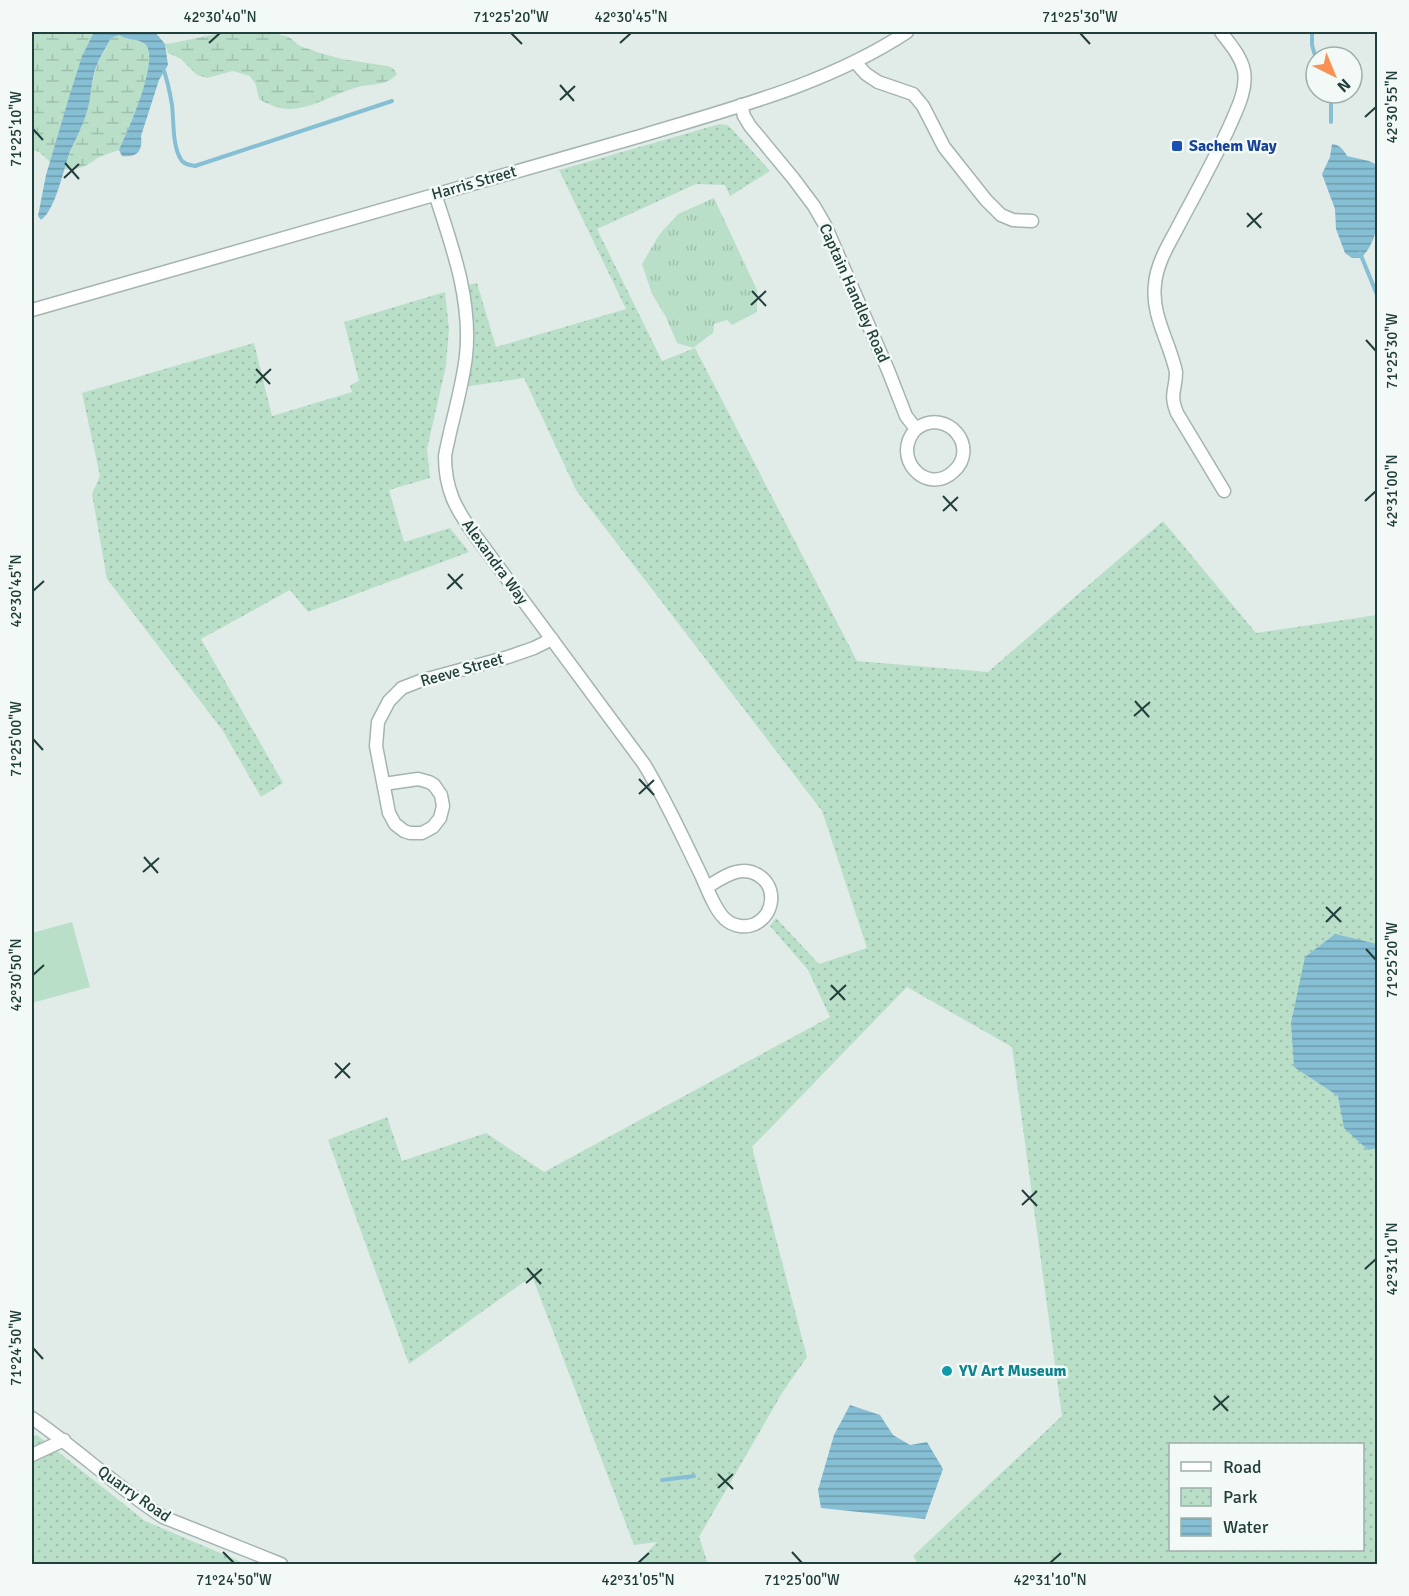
<svg xmlns="http://www.w3.org/2000/svg" width="1409" height="1596" viewBox="0 0 1409 1596" font-family="Signika,sans-serif">
<style>
.grass{fill:url(#grass-tufts)}
.wetland{fill:url(#wetland-marsh)}
.park{fill:url(#park-dots);fill-rule:evenodd}
.pitch{fill:#b9dfc8}
.water{fill:url(#water-rules)}
.lines{fill:none;stroke-linecap:round;stroke-linejoin:round}
.stream{stroke:#86bed4;stroke-width:4}
.street-casing{stroke:#a4b4b1;stroke-width:15}
.street{stroke:#fff;stroke-width:12}
.ticks{fill:none;stroke:#213e3a;stroke-width:2}
.transit-dot{fill:#1a4fb4;stroke:#f2f9f6;stroke-width:2}
.culture-dot{fill:#0f9aa8;stroke:#f2f9f6;stroke-width:2}
.labels{text-anchor:middle;dominant-baseline:central;stroke-width:5;stroke-linejoin:round;paint-order:stroke}
.transit-label{font-size:16px;font-weight:bold;fill:#164399;stroke:#f2f9f6;text-anchor:start}
.street-label{font-size:16px;fill:#213e3a;stroke:#f2f9f6}
.culture-label{font-size:16px;font-weight:bold;fill:#0d838f;stroke:#f2f9f6;text-anchor:start}
.neatline{fill:none;stroke:#213e3a;stroke-width:2}
.ticks-label{font-size:15px;text-anchor:middle;fill:#213e3a}
</style>
<defs>
<pattern id="grass-tufts" width="24" height="20" patternUnits="userSpaceOnUse" patternTransform="scale(1.5)"><rect width="24" height="20" fill="#b9dfc8"/><path d="M3 7l-1-3M5 7V3M7 7l1-3M15 17l-1-3M17 17v-4M19 17l1-3" fill="none" stroke="#9fc0ad"/></pattern>
<pattern id="wetland-marsh" width="20" height="14" patternUnits="userSpaceOnUse" patternTransform="scale(1.5)"><rect width="20" height="14" fill="#b9dfc8"/><path d="M1 5h8M5 5V1M11 12h8M15 12V8" fill="none" stroke="#9fc0ad"/></pattern>
<pattern id="park-dots" width="8" height="8" patternUnits="userSpaceOnUse" patternTransform="scale(1.5)"><rect width="8" height="8" fill="#b9dfc8"/><path d="M2 2h.1M6 6h.1" fill="none" stroke="#9fc0ad" stroke-width="1.8" stroke-linecap="round"/></pattern>
<pattern id="water-rules" width="6" height="5" patternUnits="userSpaceOnUse" patternTransform="scale(1.5)"><rect width="6" height="5" fill="#86bed4"/><path d="M0 2.5h6" fill="none" stroke="#6d9cad"/></pattern>
</defs>
<rect width="100%" height="100%" fill="#e1ece9"/>
<!-- grass -->
<path class="grass" d="M714 198 757 290V312L732 325 727 320 714 324 713 333 693 348 677 343 666 317 652 294 642 264 659 235 678 214Z"/>
<!-- wetland -->
<g class="wetland">
<path d="M32 32H94L82 56 50 162 39 152 32 150Z"/>
<path d="M225 32H270L289 37 300 46 320 53 342 59 387 66 393 68 397 74C385 87 373 83 358 87 335 93 315 108 290 109 279 109 269 105 259 99L256 85 250 76 233 71 207 78 197 75 181 59 168 53 165 44 178 42Z"/>
<path d="M119 35C127 41 138 38 145 44 161 58 127 133 119 150 111 153 103 155 96 159 85 167 78 170 64 169L89 104 91 88 97 65 111 38Z"/>
</g>
<!-- park -->
<g class="park">
<path d="M720 124 727 125 732 129 770 171 730 196 725 185 696 184 597 229 662 361 695 348 857 661 988 672 1163 521 1256 633 1377 615V1564H918L913 1556 1062 1416 1012 1047 907 987 752 1147 807 1357 782 1393 699 1537 708 1564H637L657 1542 634 1545 532 1276 409 1364 328 1140 387 1117 402 1161 486 1133 544 1172 830 1017 808 970 770 926 776 918 819 964 867 948 822 811 576 490 524 378 464 387 467 285 477 283 496 347 626 309 559 170ZM1170 1444H1362V1550H1170Z"/>
<path d="M445 292 449 329 446 366 427 449 430 478 389 490 404 542 450 528 469 552 308 612 290 590 201 639 283 783 261 797 223 731 107 579 92 494 100 476 82 393 254 343 272 416 352 392 350 385 359 381 344 322Z"/>
<path d="M37 1435 145 1521 246 1564H32V1436Z"/>
</g>
<!-- pitch -->
<path class="pitch" d="M72 922 90 987 32 1003V933Z"/>
<!-- water -->
<g class="water">
<path d="M94 32H155L165 44 168 65 159 80 141 136C143 151 137 158 122 156L119 150C127 133 161 58 145 44 138 38 127 41 119 35L111 38C106 47 100 57 96 67 92 79 91 92 89 104 85 121 77 136 70 152 63 170 56 209 41 220L38 216 46 175 70 94 82 56Z"/>
<path d="M1332 144C1340 145 1343 149 1347 156L1369 161 1377 165C1378 195 1385 235 1361 258H1352L1345 253 1336 229 1335 209 1322 174 1330 157Z"/>
<path d="M1335 934 1377 944 1378 1148 1368 1150 1344 1128 1338 1096 1294 1067 1291 1023 1305 957Z"/>
<path d="M850 1405 880 1415 893 1435 910 1445 927 1442 943 1469 925 1519 821 1508 818 1490 834 1435Z"/>
</g>
<g class="lines">
<!-- stream -->
<g class="stream">
<path d="M1312 32V45L1316 59"/>
<path d="M163 68C167 79 170 93 172 105 174 121 172 148 182 161 186 165 190 165 195 166L392 101"/>
<path d="M1327 93 1331 102V122"/>
<path d="M1360 253 1378 297"/>
<path d="M662 1480 694 1476"/>
</g>
<defs>
<g id="street">
<path d="M1221 32C1229 43 1241 56 1244 71 1247 89 1238 107 1231 123 1216 157 1198 189 1181 221 1171 241 1157 261 1155 284 1151 316 1170 342 1176 372 1176 391 1169 393 1177 413L1224 491"/>
<path d="M855 62 866 74 878 82 913 94 923 106 944 147 986 200 1001 215 1013 220 1032 221"/>
<path d="M741 105 744 116 750 126 793 178 814 206 825 225 888 370 906 416 916 429C890 457 926 496 953 472 981 448 947 406 916 429"/>
<path d="M435 194C452 246 472 300 466 356 462 390 451 423 445 456 445 489 455 508 474 534L644 764C666 800 683 838 701 875 707 888 715 910 725 919 734 927 746 928 755 924 775 914 777 886 758 875 740 864 722 878 707 887"/>
<path d="M32 310 644 135C733 108 828 84 907 32"/>
<path d="M384 784 418 779 429 782 434 785 441 795 443 806 440 818 433 827 422 833H410L404 831 395 824 389 813 376 746 378 722 389 701 402 688 420 681 508 657 534 648 552 639"/>
<path d="M32 1418C77 1449 117 1487 163 1517L281 1564"/>
<path d="M32 1455 64 1440"/>
</g>
</defs>
<!-- street casing -->
<use href="#street" class="street-casing"/>
<!-- street -->
<use href="#street" class="street"/>
</g>
<!-- ticks -->
<path class="ticks" d="M511 33 522 44M1080 33 1090 44M209 43 220 33M620 43 631 33M560 85 574 101M560 100 575 86M1365 117 1376 107M33 129 43 140M65 163 79 179M64 178 79 164M1247 213 1261 228M1247 227 1262 213M752 291 766 306M751 305 766 291M1366 340 1376 351M256 369 270 384M256 383 271 369M943 496 957 511M1365 501 1376 491M943 511 958 497M448 574 462 589M447 589 463 574M33 591 44 581M1135 701 1149 717M1134 716 1150 702M33 739 43 750M639 779 654 795M639 794 654 780M144 857 158 873M143 872 159 858M1326 907 1341 922M1326 922 1341 907M1366 949 1376 960M33 975 44 965M831 985 845 1000M830 1000 846 985M335 1063 350 1078M335 1078 350 1063M1022 1190 1037 1206M1022 1205 1037 1191M527 1268 541 1284M1365 1269 1376 1259M526 1283 542 1269M33 1348 43 1359M1214 1396 1228 1411M1213 1410 1229 1396M718 1474 733 1489M718 1488 733 1474M223 1552 234 1563M792 1552 802 1563M638 1563 649 1553M1050 1563 1061 1553"/>
<!-- markers -->
<rect class="transit-dot" x="1171" y="140" width="12" height="12" rx="3"/>
<circle class="culture-dot" cx="947" cy="1371" r="6"/>
<g class="labels">
<!-- transit labels -->
<g class="transit-label">
<text x="1189" y="146">Sachem Way</text>
</g>
<!-- street labels -->
<g class="street-label">
<text transform="translate(474 183) rotate(-16)">Harris Street</text>
<text transform="translate(854 293) rotate(66)">Captain Handley Road</text>
<text transform="translate(495 562) rotate(54)">Alexandra Way</text>
<text transform="translate(462 670) rotate(-16)">Reeve Street</text>
<text transform="translate(134 1494) rotate(35)">Quarry Road</text>
</g>
<!-- culture labels -->
<g class="culture-label">
<text x="959" y="1371">YV Art Museum</text>
</g>
</g>
<!-- border -->
<rect width="1409" height="1596" fill="none" stroke="#f2f9f6" stroke-width="66"/>
<!-- legend -->
<rect x="1169" y="1443" width="195" height="108" fill="#f2f9f6" stroke="#9eaeab" stroke-width="1.5"/>
<rect x="1181" y="1462" width="30" height="9" fill="#ffffff" stroke="#9eaeab" stroke-width="1.5"/>
<text x="1223" y="1473" font-size="18" fill="#213e3a">Road</text>
<rect x="1181" y="1488" width="30" height="18" fill="url(#park-dots)" stroke="#9eaeab" stroke-width="1.5"/>
<text x="1223" y="1503" font-size="18" fill="#213e3a">Park</text>
<rect x="1181" y="1518" width="30" height="18" fill="url(#water-rules)" stroke="#9eaeab" stroke-width="1.5"/>
<text x="1223" y="1533" font-size="18" fill="#213e3a">Water</text>
<!-- north arrow -->
<g transform="translate(1334 75) rotate(137)"><circle r="28" fill="#f2f9f6" stroke="#9eaeab" stroke-width="1.5"/>
<path d="M0-4.5L10 22L0 15L-10 22Z" fill="#f89153"/>
<text y="-9" font-size="16" font-weight="bold" text-anchor="middle" fill="#213e3a">N</text>
</g>
<rect x="33" y="33" width="1343" height="1530" class="neatline"/>
<g class="ticks-label">
<text x="220" y="22">42°30'40"N</text>
<text x="511" y="22">71°25'20"W</text>
<text x="631" y="22">42°30'45"N</text>
<text x="1080" y="22">71°25'30"W</text>
<text transform="translate(1392 107) rotate(-90)" y="5">42°30'55"N</text>
<text transform="translate(16 129) rotate(-90)" y="5">71°25'10"W</text>
<text transform="translate(1392 351) rotate(-90)" y="5">71°25'30"W</text>
<text transform="translate(1392 491) rotate(-90)" y="5">42°31'00"N</text>
<text transform="translate(16 591) rotate(-90)" y="5">42°30'45"N</text>
<text transform="translate(16 739) rotate(-90)" y="5">71°25'00"W</text>
<text transform="translate(1392 960) rotate(-90)" y="5">71°25'20"W</text>
<text transform="translate(16 975) rotate(-90)" y="5">42°30'50"N</text>
<text transform="translate(1392 1259) rotate(-90)" y="5">42°31'10"N</text>
<text transform="translate(16 1348) rotate(-90)" y="5">71°24'50"W</text>
<text x="234" y="1585">71°24'50"W</text>
<text x="638" y="1585">42°31'05"N</text>
<text x="802" y="1585">71°25'00"W</text>
<text x="1050" y="1585">42°31'10"N</text>
</g>
</svg>
